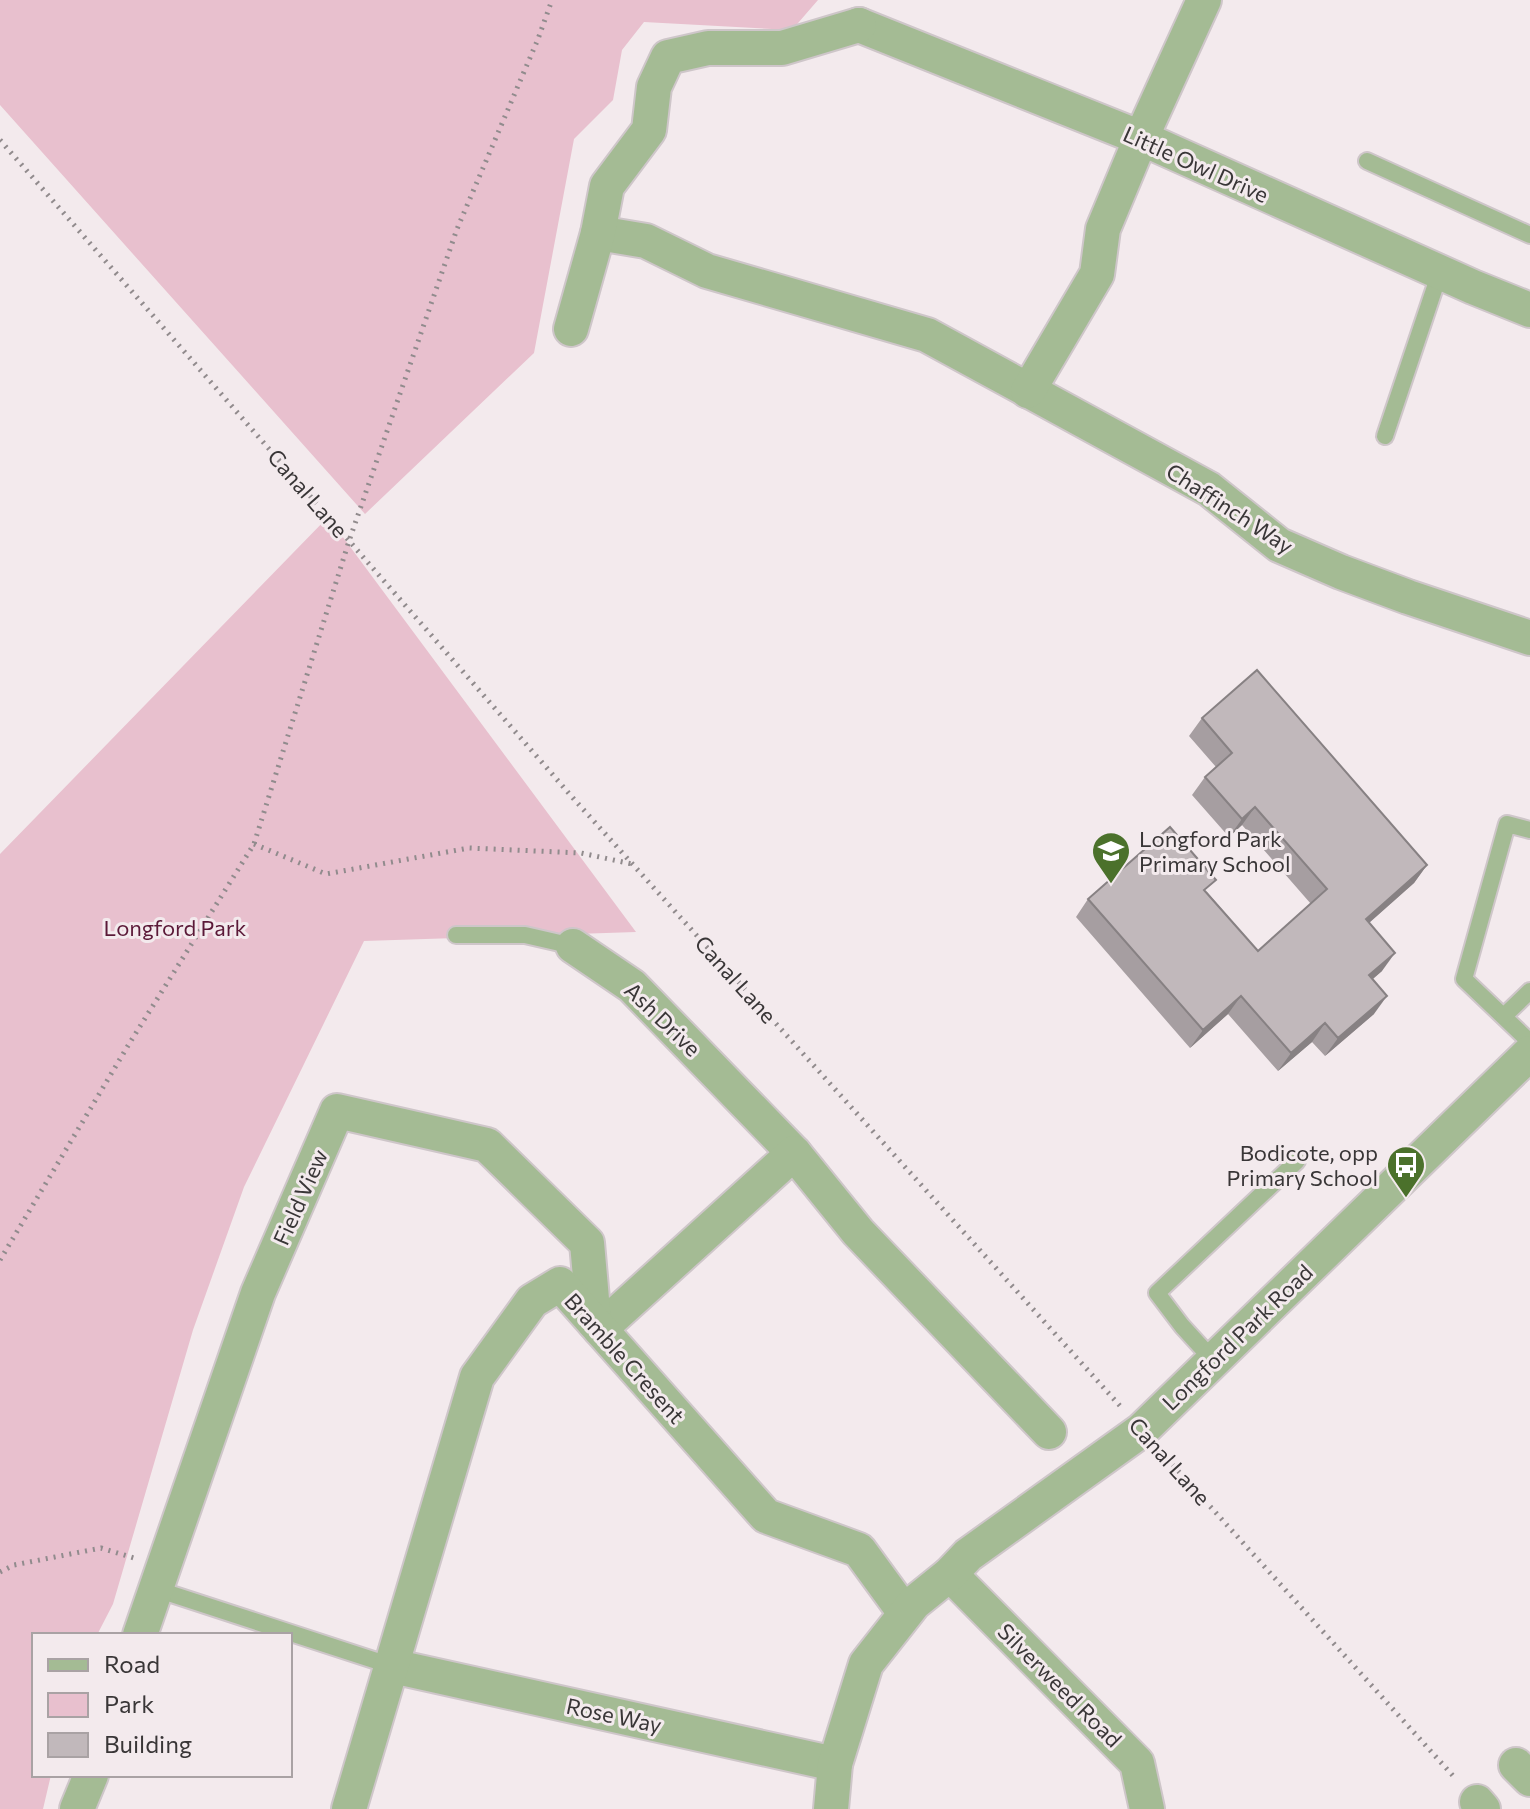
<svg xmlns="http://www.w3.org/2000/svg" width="1530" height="1809" viewBox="0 0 1530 1809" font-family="Commissioner,sans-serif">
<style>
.green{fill:#e8c0ce}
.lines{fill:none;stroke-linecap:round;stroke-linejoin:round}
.lane-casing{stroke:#cec6c9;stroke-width:20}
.street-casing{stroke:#cec6c9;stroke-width:38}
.path{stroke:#918b8d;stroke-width:5;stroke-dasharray:2 6;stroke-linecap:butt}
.lane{stroke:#a4bb94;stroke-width:16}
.street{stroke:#a4bb94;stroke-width:34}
.wall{fill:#a69ea1}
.shaded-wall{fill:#878183}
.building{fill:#c1b8bb;stroke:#878183;stroke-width:2}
.labels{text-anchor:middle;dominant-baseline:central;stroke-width:6;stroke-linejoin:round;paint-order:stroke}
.street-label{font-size:22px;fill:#393637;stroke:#f3eaed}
.poi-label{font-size:22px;fill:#393637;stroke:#f3eaed;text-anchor:start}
.park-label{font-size:22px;fill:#5b1938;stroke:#f3eaed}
</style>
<rect width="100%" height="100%" fill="#f3eaed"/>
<!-- green -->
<g class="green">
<path d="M0 0H818L792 30 644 22 622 50 613 100 574 139 534 353 365 514 0 105Z"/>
<path d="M328 517 636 932 364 941 244 1187 193 1330 113 1604 97 1635H34V1775H51L43 1809H0V854Z"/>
</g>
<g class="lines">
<defs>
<g id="lane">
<path d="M1367 161 1530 235"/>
<path d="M1385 436 1440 272"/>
<path d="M1530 830 1507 824 1464 979 1530 1042"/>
<path d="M456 935H525L573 946"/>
<path d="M1504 1016 1530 991"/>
<path d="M1213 1360 1182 1326 1157 1293 1297 1161"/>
<path d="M156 1589 392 1666"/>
</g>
<g id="street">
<path d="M859 25 1141 138 1473 287 1530 310"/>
<path d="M598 233 646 241 707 271 927 335 1209 489 1279 545 1341 572 1408 597 1530 638"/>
<path d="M571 329 598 233 607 186 649 130 654 87 668 57 708 48H782L859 25"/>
<path d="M1028 391 1097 274 1103 229 1141 138 1204 0"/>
<path d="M573 946 632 986 794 1153"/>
<path d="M600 1329 794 1153 858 1232 1049 1432"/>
<path d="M950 1574 1137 1763 1147 1809"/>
<path d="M140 1635 258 1293 337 1111 487 1145 587 1243 594 1322"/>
<path d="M392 1666 835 1764"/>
<path d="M1516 1765 1530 1779"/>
<path d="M1477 1802 1483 1809"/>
<path d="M77 1809 91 1775"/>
<path d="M349 1809 477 1377 532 1301 560 1284 766 1516 859 1550 905 1613"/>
<path d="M831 1809 835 1764 866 1664 914 1603 950 1574 968 1555 1142 1430 1530 1053"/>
</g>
</defs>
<!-- lane casing -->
<use href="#lane" class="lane-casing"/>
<!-- street casing -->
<use href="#street" class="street-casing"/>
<!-- path -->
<g class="path">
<path d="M0 140 573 798 1121 1407"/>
<path d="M254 844 326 874 469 848 581 853 632 864"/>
<path d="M0 1260 129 1044 254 844 349 541 457 229 538 39 552 0"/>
<path d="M1162 1453 1455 1778"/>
<path d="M0 1572 14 1565 101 1548 134 1558"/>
</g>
<!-- lane -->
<use href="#lane" class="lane"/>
<!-- street -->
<use href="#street" class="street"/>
</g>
<!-- wall -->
<path class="wall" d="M1202 718 1427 865 1414 883 1369 923 1382 971 1372 979 1374 1014 1325 1056 1312 1042 1278 1071 1228 1014 1190 1048 1076 917 1088 899 1207 892 1258 951 1311 904 1242 825 1229 837 1192 795 1205 777 1216 767 1189 736Z"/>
<!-- shaded-wall -->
<g class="shaded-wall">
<path d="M1255 807 1242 825 1229 837 1242 819Z"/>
<path d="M1427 865 1414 883 1353 937 1366 919Z"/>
<path d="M1395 953 1382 971 1356 994 1369 975Z"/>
<path d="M1241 996 1228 1014 1190 1048 1203 1030Z"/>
<path d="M1387 996 1374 1014 1325 1056 1338 1038Z"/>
<path d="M1325 1023 1312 1042 1278 1071 1291 1053Z"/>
</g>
<!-- building -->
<path class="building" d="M1257 670 1427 865 1366 919 1395 953 1369 975 1387 996 1338 1038 1325 1023 1291 1053 1241 996 1203 1030 1088 899 1170 827 1216 880 1204 890 1258 951 1327 889 1255 807 1242 819 1205 777 1232 753 1202 718Z"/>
<!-- icons -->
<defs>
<symbol id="school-pin" viewBox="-11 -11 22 30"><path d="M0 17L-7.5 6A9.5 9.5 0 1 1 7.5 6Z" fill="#4b712b" stroke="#f3eaed"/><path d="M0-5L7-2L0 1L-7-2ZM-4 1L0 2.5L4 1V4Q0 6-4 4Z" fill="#fff"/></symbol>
<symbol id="bus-pin" viewBox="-11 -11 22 30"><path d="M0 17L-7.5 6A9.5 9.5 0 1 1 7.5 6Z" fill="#4b712b" stroke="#f3eaed"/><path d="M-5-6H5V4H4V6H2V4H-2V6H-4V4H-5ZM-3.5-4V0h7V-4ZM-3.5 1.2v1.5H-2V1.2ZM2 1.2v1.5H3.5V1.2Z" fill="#fff"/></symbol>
</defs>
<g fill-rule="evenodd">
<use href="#school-pin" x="1089" y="829" width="44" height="60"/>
<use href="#bus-pin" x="1384" y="1143" width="44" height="60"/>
</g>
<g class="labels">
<!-- street labels -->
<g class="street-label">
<text transform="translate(1196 164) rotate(24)">Little Owl Drive</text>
<text transform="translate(308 493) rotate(49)">Canal Lane</text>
<text transform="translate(1230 508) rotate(33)">Chaffinch Way</text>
<text transform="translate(736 979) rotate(48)">Canal Lane</text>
<text transform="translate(663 1019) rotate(44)">Ash Drive</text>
<text transform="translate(300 1197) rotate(-66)">Field View</text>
<text transform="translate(1237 1337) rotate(-44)">Longford Park Road</text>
<text transform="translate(625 1358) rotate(48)">Bramble Cresent</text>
<text transform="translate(1170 1461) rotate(48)">Canal Lane</text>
<text transform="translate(1060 1685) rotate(45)">Silverweed Road</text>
<text transform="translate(614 1715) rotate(12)">Rose Way</text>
</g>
<!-- poi labels -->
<g class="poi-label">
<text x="1139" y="838">Longford Park<tspan x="1139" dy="25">Primary School</tspan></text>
<text x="1378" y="1152" text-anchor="end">Bodicote, opp<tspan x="1378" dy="25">Primary School</tspan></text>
</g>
<!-- park labels -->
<g class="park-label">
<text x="175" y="927">Longford Park</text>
</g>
</g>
<!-- legend -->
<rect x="32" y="1633" width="260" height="144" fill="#f3eaed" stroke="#a9a2a4" stroke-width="2"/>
<rect x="48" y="1659" width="40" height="12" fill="#a4bb94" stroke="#a9a2a4" stroke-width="2"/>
<text x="104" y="1673" font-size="24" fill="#393637">Road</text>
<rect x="48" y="1693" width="40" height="24" fill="#e8c0ce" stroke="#a9a2a4" stroke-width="2"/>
<text x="104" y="1713" font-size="24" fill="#393637">Park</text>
<rect x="48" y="1733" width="40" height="24" fill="#c1b8bb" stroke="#a9a2a4" stroke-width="2"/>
<text x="104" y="1753" font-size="24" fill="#393637">Building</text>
</svg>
